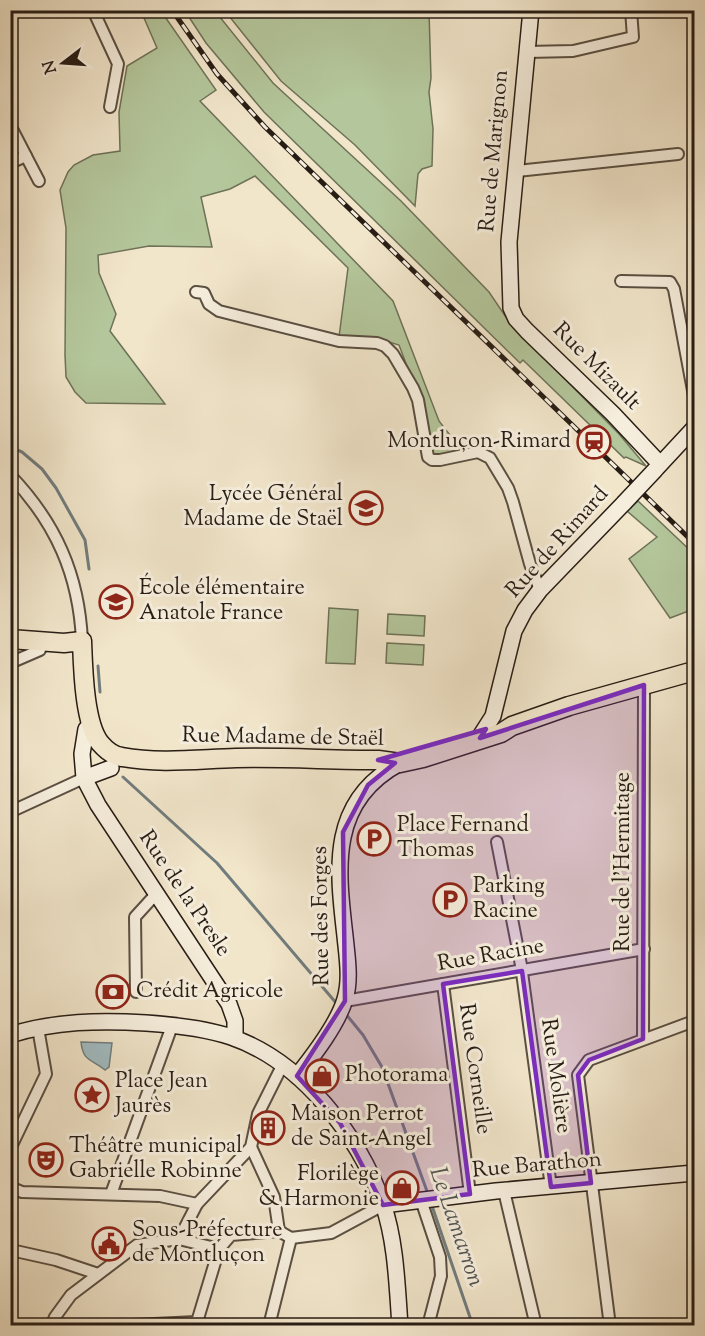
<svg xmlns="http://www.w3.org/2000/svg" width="705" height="1336" viewBox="0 0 705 1336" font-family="'Sorts Mill Goudy',serif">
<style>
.green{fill:#b4c69b;stroke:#6e7258;stroke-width:1.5}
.water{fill:#a1bcc2;stroke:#717c7d;stroke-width:1.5}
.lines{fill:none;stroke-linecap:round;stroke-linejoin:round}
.stream{stroke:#717c7d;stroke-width:3}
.street-casing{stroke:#5a4f42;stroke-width:14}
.secondary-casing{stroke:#281d15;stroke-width:18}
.primary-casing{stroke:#281d15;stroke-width:21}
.street{stroke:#f6eedd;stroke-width:10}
.secondary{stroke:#f6eedd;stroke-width:15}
.primary{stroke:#f1e5ca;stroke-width:18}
.rail-casing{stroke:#281d15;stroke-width:5}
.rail{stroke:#f6eedd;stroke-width:3;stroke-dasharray:9;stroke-linecap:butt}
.secondary-bridge-casing{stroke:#281d15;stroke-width:18;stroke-linecap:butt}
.secondary-bridge{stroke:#f6eedd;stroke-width:15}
.marked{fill:#7b2cbf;fill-opacity:0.2;stroke:#7b2cbf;stroke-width:4.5;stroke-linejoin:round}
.labels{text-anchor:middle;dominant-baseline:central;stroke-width:6;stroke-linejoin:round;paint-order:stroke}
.street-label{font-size:22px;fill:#281d15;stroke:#f6eedd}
.poi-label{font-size:22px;fill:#281d15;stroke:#f6eedd;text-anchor:start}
.water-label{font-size:24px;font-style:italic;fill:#525552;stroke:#f6eedd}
</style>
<rect width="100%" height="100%" fill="#f1e5ca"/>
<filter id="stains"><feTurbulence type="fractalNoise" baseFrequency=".00333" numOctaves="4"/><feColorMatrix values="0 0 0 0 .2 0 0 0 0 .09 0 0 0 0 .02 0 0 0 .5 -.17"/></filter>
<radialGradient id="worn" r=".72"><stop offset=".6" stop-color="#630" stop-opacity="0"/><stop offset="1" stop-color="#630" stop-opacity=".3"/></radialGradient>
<!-- green -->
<g class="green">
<path d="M141 11H161L216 90 200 101 393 301 439 421 463 452 440 456 430 454 419 398 399 345 376 338 339 337 348 268 255 176 230 189 201 197 212 247 149 246 98 255 99 273 116 314 110 331 165 404 86 403 75 392 66 377 65 355 66 228 60 190 68 172 74 165 93 155 120 151 119 112 127 66 157 48Z"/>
<path d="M185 11H215L273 83 401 201 489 292 510 323 619 434 646 466 626 457 624 458 523 360 520 363 264 112 206 43Z"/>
<path d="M225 11H429L431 78 429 92 433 129 432 166 422 169 418 174 415 206 355 145 281 81Z"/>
<path d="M638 501 694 554V609L670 618 629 559 657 537 627 511Z"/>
<path d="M329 608 358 610 355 664 326 663Z"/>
<path d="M388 614 425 616 424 636 387 634Z"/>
<path d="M387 643 424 645 423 665 386 663Z"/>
</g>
<!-- water -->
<path class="water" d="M81 1042 112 1043 109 1067 105 1070C92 1059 83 1062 81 1042Z"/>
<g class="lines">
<!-- stream -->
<g class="stream">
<path d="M10 447 22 452 42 469 56 488 85 540 89 569"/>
<path d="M98 666 100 692"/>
<path d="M123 777 217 863 337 1004"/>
<path d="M345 1013 363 1035 382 1067 428 1194"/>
<path d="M431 1203 473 1326"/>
</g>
<defs>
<g id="street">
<path d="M93 10 118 64 110 107"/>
<path d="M527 52 573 51 633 37 631 10"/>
<path d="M10 125 26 156 10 163"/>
<path d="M26 156 39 181"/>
<path d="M517 171 678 154"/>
<path d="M621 281 670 282 674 289 694 396"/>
<path d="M196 292 204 293 209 304 219 311 339 341 377 343 385 346 393 354 413 388 418 400 428 457 432 460H440L478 452 490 458 508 488 513 502 530 564 540 590"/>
<path d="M10 475C56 523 79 575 82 641"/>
<path d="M10 663 40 650"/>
<path d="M10 812 84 778"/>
<path d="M497 842 521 965 551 1187"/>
<path d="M443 984 470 1194"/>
<path d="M136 992 135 917 156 894"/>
<path d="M345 1001 644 949"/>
<path d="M643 1039 644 685"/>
<path d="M251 1147 274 1197 279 1231"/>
<path d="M10 1149 46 1074 38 1028"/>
<path d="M10 1187 22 1192 160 1196 197 1204"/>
<path d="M504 1191 536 1326"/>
<path d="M111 1194 172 1026"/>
<path d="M421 1200 440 1257 441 1276 428 1326"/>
<path d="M291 1238 331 1233 383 1205"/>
<path d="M179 1239 197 1204 251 1147 258 1114 283 1064"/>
<path d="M11 1250 56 1260 98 1274"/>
<path d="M51 1326 55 1317 71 1295 137 1245 179 1239 219 1249"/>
<path d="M111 1326 197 1322 219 1249 231 1235 279 1231 291 1238"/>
<path d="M269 1326 291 1238"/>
<path d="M610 1326 578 1075 589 1060 694 1021"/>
</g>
<g id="secondary">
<path d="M531 10 509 242 511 308 516 319 527 331 613 414 660 464"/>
<path d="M655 470 694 428"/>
<path d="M86 729 82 754 84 778 98 805 229 1004 235 1021V1038"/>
<path d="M477 741 493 716 514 631 525 610 540 590 624 503"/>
<path d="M84 778 111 768"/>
<path d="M10 1035C55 1021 100 1020 146 1023 174 1025 205 1028 231 1037 302 1061 359 1136 383 1204 396 1242 397 1285 400 1326"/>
<path d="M297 1076C313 1056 338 1024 345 999 351 979 347 957 345 936 337 867 329 801 400 763"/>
<path d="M383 1205 496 1191 694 1173"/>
</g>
<path id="primary" d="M10 639 64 643 82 641C83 667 84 723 100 743 106 750 113 756 122 757 160 764 199 759 236 758 284 757 331 760 378 760L400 763 423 758 501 733 512 726 569 706 694 671"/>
</defs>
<!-- street casing -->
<use href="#street" class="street-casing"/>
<!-- secondary casing -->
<use href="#secondary" class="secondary-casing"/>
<!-- primary casing -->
<use href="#primary" class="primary-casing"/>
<!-- street -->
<use href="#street" class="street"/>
<!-- secondary -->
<use href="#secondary" class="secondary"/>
<!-- primary -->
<use href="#primary" class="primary"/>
<defs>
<path id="rail" d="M172 10 217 74 265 127 694 543"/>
</defs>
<!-- rail casing -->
<use href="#rail" class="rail-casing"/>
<!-- rail -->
<use href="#rail" class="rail"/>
<defs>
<path id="secondary-bridge" d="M624 503 655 470"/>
</defs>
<!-- secondary-bridge casing -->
<use href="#secondary-bridge" class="secondary-bridge-casing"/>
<!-- secondary-bridge -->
<use href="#secondary-bridge" class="secondary-bridge"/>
</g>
<!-- marked area -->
<path class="marked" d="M644 685 643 1039 589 1060 578 1075 591 1183 551 1187 522 971 443 984 470 1194 383 1205 340 1123 297 1076 345 1001 343 832 368 785 395 763 378 760 486 729 480 738Z"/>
<!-- icons -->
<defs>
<symbol id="station-ring" viewBox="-11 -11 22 22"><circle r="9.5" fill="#f6eedd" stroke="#8f2418" stroke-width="1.5"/><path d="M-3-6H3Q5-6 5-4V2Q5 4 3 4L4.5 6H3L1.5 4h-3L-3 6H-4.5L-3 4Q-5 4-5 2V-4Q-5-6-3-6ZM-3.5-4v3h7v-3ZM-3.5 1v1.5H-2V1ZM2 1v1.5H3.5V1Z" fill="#8f2418"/></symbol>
<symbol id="school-ring" viewBox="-11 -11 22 22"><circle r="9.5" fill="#f6eedd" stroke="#8f2418" stroke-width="1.5"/><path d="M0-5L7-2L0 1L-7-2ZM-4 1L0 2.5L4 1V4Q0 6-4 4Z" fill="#8f2418"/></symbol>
<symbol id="parking-ring" viewBox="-11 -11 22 22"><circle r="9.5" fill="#f6eedd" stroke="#8f2418" stroke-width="1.5"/><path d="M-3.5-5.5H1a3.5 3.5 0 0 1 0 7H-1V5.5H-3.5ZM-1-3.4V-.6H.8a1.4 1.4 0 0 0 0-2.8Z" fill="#8f2418"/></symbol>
<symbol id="bank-ring" viewBox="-11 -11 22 22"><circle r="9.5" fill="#f6eedd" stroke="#8f2418" stroke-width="1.5"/><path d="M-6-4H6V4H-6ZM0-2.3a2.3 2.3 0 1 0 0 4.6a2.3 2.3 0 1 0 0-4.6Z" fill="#8f2418"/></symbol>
<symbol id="shop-ring" viewBox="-11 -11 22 22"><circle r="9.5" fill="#f6eedd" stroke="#8f2418" stroke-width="1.5"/><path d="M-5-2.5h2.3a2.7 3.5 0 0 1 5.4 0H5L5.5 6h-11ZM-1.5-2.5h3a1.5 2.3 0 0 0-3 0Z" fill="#8f2418"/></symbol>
<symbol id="sight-ring" viewBox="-11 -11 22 22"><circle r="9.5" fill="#f6eedd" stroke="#8f2418" stroke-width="1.5"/><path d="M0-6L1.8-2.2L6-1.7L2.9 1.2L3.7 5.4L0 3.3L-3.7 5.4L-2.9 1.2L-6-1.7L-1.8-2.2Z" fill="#8f2418"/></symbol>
<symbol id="building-ring" viewBox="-11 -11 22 22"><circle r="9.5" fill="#f6eedd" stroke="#8f2418" stroke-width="1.5"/><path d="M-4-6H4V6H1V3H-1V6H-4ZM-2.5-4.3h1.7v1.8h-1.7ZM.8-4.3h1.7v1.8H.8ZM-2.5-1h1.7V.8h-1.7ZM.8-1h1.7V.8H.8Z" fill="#8f2418"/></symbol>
<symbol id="theatre-ring" viewBox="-11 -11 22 22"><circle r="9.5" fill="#f6eedd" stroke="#8f2418" stroke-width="1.5"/><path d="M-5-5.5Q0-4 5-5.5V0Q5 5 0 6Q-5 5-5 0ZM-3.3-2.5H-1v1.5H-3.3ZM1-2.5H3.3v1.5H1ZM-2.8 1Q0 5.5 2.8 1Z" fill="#8f2418"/></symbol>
<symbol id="civic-ring" viewBox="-11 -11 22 22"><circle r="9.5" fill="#f6eedd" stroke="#8f2418" stroke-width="1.5"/><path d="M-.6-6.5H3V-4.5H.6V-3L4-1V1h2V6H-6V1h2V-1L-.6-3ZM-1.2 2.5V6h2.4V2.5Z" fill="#8f2418"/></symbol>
</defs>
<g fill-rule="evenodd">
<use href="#station-ring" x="575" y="423" width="38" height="38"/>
<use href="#school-ring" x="347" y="489" width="38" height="38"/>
<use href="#school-ring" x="97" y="583" width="38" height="38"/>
<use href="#parking-ring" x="355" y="820" width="38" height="38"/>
<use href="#parking-ring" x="431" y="881" width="38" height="38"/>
<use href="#bank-ring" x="94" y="973" width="38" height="38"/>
<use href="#shop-ring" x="303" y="1057" width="38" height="38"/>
<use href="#sight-ring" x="73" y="1076" width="38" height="38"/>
<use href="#building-ring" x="249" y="1109" width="38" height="38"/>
<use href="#theatre-ring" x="27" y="1141" width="38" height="38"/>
<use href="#shop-ring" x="383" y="1169" width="38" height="38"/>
<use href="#civic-ring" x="90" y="1225" width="38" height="38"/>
</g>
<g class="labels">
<!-- street labels -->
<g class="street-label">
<text transform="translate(495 151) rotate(-85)">Rue de Marignon</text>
<text transform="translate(596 367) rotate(45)">Rue Mizault</text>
<text transform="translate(558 543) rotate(-48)">Rue de Rimard</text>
<text transform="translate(283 738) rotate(1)">Rue Madame de Staël</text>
<text transform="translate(624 862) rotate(-90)">Rue de l'Hermitage</text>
<text transform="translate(184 894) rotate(56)">Rue de la Presle</text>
<text transform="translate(322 916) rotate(-91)">Rue des Forges</text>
<text transform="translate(491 956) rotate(-10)">Rue Racine</text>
<text transform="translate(474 1069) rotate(82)">Rue Corneille</text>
<text transform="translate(555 1076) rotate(82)">Rue Molière</text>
<text transform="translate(537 1166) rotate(-5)">Rue Barathon</text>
</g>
<!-- poi labels -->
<g class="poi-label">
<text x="571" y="442" text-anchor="end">Montluçon-Rimard</text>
<text x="343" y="495" text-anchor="end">Lycée Général<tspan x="343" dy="25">Madame de Staël</tspan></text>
<text x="139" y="589">École élémentaire<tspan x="139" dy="25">Anatole France</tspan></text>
<text x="397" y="826">Place Fernand<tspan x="397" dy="25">Thomas</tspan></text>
<text x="473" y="887">Parking<tspan x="473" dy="25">Racine</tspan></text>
<text x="136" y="992">Crédit Agricole</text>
<text x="345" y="1076">Photorama</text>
<text x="115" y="1082">Place Jean<tspan x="115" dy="25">Jaurès</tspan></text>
<text x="291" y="1115">Maison Perrot<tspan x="291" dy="25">de Saint-Angel</tspan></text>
<text x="69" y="1147">Théâtre municipal<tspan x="69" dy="25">Gabrielle Robinne</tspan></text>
<text x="379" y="1175" text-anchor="end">Florilège<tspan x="379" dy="25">&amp; Harmonie</tspan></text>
<text x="132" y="1231">Sous-Préfecture<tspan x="132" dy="25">de Montluçon</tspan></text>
</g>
<!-- water labels -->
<g class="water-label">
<text transform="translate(456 1227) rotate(71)">Le Lamarron</text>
</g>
</g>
<!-- margin -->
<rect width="705" height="1336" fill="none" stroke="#f1e5ca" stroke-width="36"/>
<rect x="12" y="12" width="681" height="1312" fill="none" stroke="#281d15" stroke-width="3"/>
<rect x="18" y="18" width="669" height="1300" fill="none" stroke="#281d15" stroke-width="1.5"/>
<!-- north arrow -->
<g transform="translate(63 63) rotate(253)" stroke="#f6eedd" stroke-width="4.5" paint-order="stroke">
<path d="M0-4.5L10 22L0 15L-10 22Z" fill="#281d15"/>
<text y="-9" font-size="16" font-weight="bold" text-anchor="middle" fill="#281d15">N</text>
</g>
<rect width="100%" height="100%" filter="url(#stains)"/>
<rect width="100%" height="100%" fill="url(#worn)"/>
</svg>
